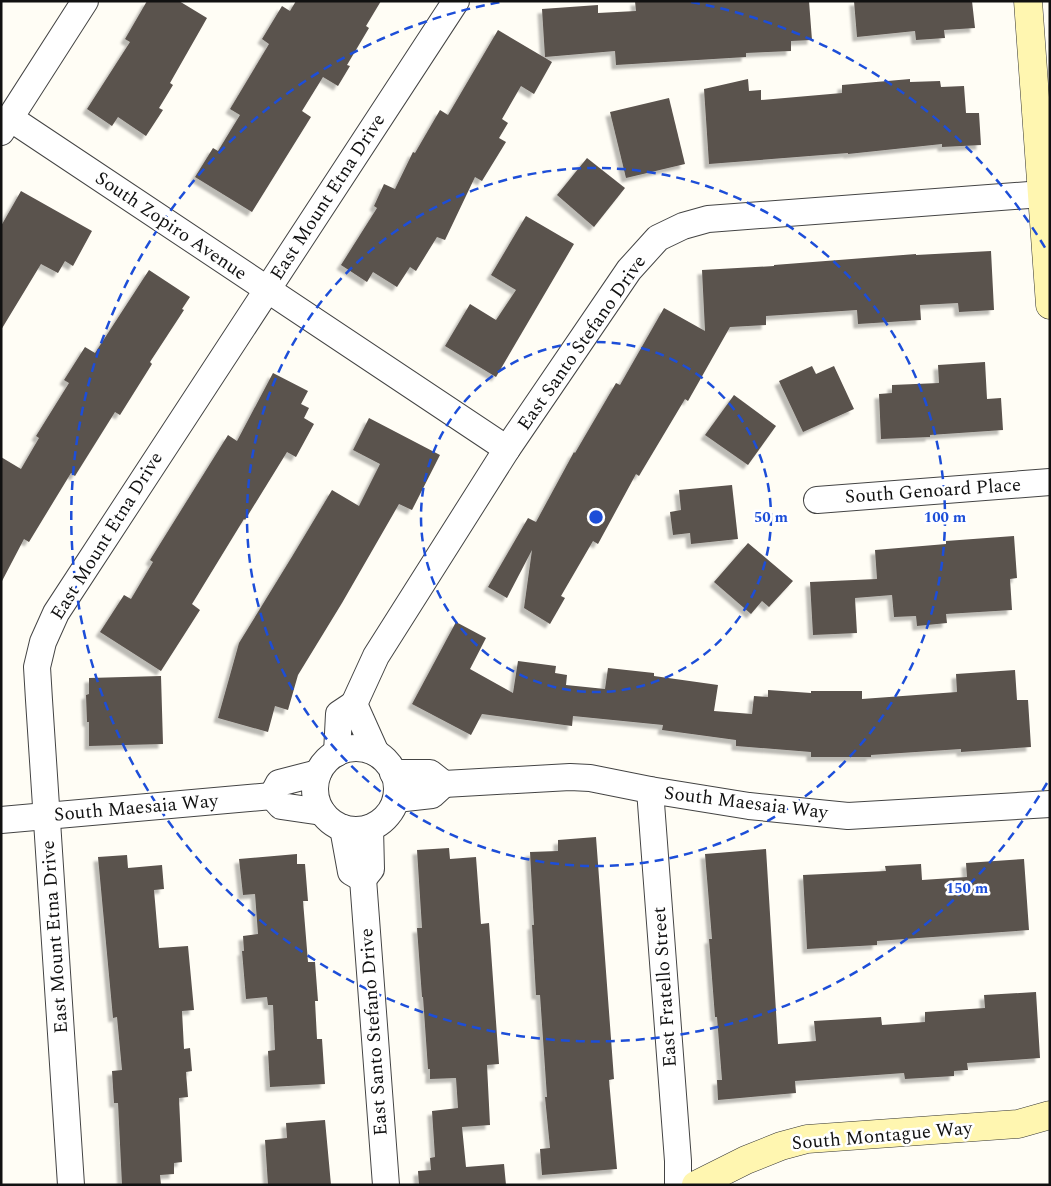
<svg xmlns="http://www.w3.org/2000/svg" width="1051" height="1186" viewBox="0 0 1051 1186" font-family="Spectral,serif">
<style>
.building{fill:#5a524d;filter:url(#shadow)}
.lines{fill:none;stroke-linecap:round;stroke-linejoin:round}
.street-casing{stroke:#444;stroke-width:28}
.secondary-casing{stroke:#333;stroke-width:29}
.street{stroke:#fff;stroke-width:26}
.secondary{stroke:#fff6b0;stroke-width:28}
.ring{fill:none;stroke:#1d4ed8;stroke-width:2.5;stroke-dasharray:9 6}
.labels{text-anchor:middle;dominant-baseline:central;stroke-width:5;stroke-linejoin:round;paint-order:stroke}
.street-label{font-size:19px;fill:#111;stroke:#fff}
.centre{fill:#1d4ed8;stroke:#fff;stroke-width:2.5}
.ring-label{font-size:15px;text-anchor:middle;font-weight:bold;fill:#1d4ed8;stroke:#fff;stroke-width:5;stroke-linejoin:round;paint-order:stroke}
</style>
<defs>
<filter id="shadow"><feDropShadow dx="-4.5" dy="4.5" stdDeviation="1" flood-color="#0004"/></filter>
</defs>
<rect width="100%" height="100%" fill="#fffdf5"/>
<!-- building -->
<g class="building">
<path d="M147 1H179L207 18 170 83 173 85 159 108 163 110 146 136 118 117 112 126 87 109 130 42 125 39Z"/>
<path d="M296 1H381L366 26 369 28 347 65 350 66 338 86 323 77 302 111 311 117 252 212 195 177 213 148 218 151 240 115 230 109 269 44 262 39 282 6 290 11Z"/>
<path d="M635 1H809L812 40 791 41V51L746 53V57L616 65 615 51 545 57 542 9 598 5V13L636 11Z"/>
<path d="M854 1H972L975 28 944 30 945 38 916 40 915 31 857 37Z"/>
<path d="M498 30 552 62 534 94 521 86 502 119 508 123 499 138 506 142 482 181 475 177 445 240 437 237 416 271 410 267 397 287 373 272 367 282 341 265 377 208 374 206 384 184 395 189 413 152 415 153 440 110 448 115Z"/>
<path d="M748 79 749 91 761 90V100L842 93V85L910 79V82L940 81 941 87 964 86 966 113H979L981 145 942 147V144L848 154V153L709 164 704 89Z"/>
<path d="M669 98 685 164 626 178 610 112Z"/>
<path d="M587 158 625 188 594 227 557 195Z"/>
<path d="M21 191 92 231 73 266 65 261 58 273 41 264 1 330V226Z"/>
<path d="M526 216 574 244 496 377 445 346 470 304 496 320 516 290 491 275Z"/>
<path d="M991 251 994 310 959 312 958 303 920 305 921 320 858 324 857 310 766 316V325L730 327 688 401 685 399 639 476 636 474 598 544 593 541 561 596 565 598 550 624 524 608 532 550 507 598 488 587 528 518 536 522 574 452 575 453 616 383 620 385 664 308 705 331 702 270 774 266V265L916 254V255Z"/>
<path d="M149 270 190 297 182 309 184 310 150 362 152 364 120 415 115 412 75 476 71 473 29 542 24 539 1 583V457L21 469 39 438 36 436 69 383 64 380 85 347 95 353Z"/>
<path d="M985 362 987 399 1001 398 1003 430 930 435V437L881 439 879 394 892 393V385L939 383 938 365Z"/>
<path d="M812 366 816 374 834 366 854 409 803 432 779 381Z"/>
<path d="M273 373 308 391 301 404 309 408 304 418 314 424 296 457 287 452 245 520 244 519 192 604 200 610 161 671 100 632 124 595 131 599 153 562 150 560 228 435 237 441Z"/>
<path d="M734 395 776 426 748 465 705 435Z"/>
<path d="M369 418 440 455 412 510 399 504 342 603 298 675 288 710 275 706 268 732 218 718 239 643 293 555 332 490 359 506 380 464 353 450Z"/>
<path d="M732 485 738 539 691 544 690 533 673 535 670 512 681 510 679 490Z"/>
<path d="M1014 536 1017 578 1010 579 1012 610 946 614 947 623 917 626 916 616 894 617 892 595 855 598 857 633 813 635 810 582 877 579 875 550 946 544V541Z"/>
<path d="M748 543 793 581 769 607 762 601 751 614 714 582Z"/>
<path d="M456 622 486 638 470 669 513 693 518 661 556 666 555 673 567 675 566 685 605 689 608 668 654 673V676L718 685 714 711 752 714 754 696 768 697V690L811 693V691H862V699L957 692 956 674 1015 670 1017 700H1028L1031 747 961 752V749L871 755V757H811V752L736 746V740L662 730 663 725 573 716 572 726 482 714 471 735 412 704Z"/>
<path d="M161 676 163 744 89 746V722H87L86 695 89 694V678Z"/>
<path d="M596 837 614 1079 609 1080 617 1169 542 1175 540 1149 550 1148 545 1097H547L540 995H536L532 925H534L530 852 558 851V840Z"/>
<path d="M449 848 450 859 476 857 481 924 489 923 499 1064 487 1065 490 1125 462 1127 466 1167 504 1164 506 1185H419L418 1171 431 1170 430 1158 435 1157 432 1111 458 1108 456 1078 430 1079V1069H428L423 997H422L417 928H422L417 850Z"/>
<path d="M766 849 778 1044 816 1041 814 1021 881 1017 882 1025 925 1022V1012L985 1008 984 995 1036 992 1040 1058 967 1063 968 1070 954 1071V1076L905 1079 904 1073 795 1081 796 1093 718 1100 717 1080H722L717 1017H715L709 939H712L705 854Z"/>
<path d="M297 854V864H305L308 901H303L308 962H315L318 1001H315L317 1039H322L325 1084 270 1087 268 1051 275 1050 273 1005H268L267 997 246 999 242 951H244L243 936 258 934 255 894 243 895 239 859Z"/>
<path d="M127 855 128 868 162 865 164 889 154 890 159 948 188 946 194 1010 182 1011 184 1049 190 1048 192 1071 186 1072 188 1097 179 1098 182 1162 174 1163V1174L160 1175 161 1185H122L118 1103H114L112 1071 122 1070 117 1017 113 1018 98 857Z"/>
<path d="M1024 859 1029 930 877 941V945L807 949 803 875 886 871 885 866 921 864 922 880 967 877 966 863Z"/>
<path d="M325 1120 331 1185H268L265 1140 287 1138 286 1123Z"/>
</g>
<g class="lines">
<defs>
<g id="street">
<path d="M10 118 507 449"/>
<path d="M1 132 85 1"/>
<path d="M817 500 1050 482"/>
<path d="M354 704 376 656 507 449 629 270 658 238 683 226 708 219 1042 194"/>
<circle cx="356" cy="789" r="41"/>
<path d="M337 753 339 714 354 704 376 753"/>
<path d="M318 773 279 783 272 796 281 806 322 812"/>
<path d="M393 773H430L444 784 432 795 396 799"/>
<path d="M444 784 570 777 590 778 650 790 749 806 848 816 1050 804"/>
<path d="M650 790 678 1161V1185"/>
<path d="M1 820 272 796"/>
<path d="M343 828 351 872 363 879 371 869 370 828"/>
<path d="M363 879 386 1185"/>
<path d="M71 1185 39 700 37 667 43 642 56 613 456 1"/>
</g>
<g id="secondary">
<path d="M1028 1 1050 305"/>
<path d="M696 1185 746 1160 781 1146 807 1139 1018 1124 1050 1115"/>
</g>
</defs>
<!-- street casing -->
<use href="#street" class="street-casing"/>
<!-- secondary casing -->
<use href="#secondary" class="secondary-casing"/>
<!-- street -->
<use href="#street" class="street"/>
<!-- secondary -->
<use href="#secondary" class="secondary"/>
</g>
<!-- distance rings -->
<g class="ring">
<circle cx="596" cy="517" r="175"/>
<circle cx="596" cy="517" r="349"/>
<path d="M1047 783A524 524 0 1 1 501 2M691 2A524 524 0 0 1 1047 251"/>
</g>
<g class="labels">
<!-- street labels -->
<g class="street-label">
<text transform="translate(328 197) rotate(-57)">East Mount Etna Drive</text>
<text transform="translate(171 226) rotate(34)">South Zopiro Avenue</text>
<text transform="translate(582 343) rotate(-55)">East Santo Stefano Drive</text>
<text transform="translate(933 491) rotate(-4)">South Genoard Place</text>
<text transform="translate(107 536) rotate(-58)">East Mount Etna Drive</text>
<text transform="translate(746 803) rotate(7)">South Maesaia Way</text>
<text transform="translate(136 808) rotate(-5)">South Maesaia Way</text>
<text transform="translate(55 937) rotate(-94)">East Mount Etna Drive</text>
<text transform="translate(665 987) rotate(-94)">East Fratello Street</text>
<text transform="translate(374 1032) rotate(-94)">East Santo Stefano Drive</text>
<text transform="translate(882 1136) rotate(-5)">South Montague Way</text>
</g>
</g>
<circle cx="596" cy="517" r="8" class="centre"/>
<g class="ring-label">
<text x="771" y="522">50 m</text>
<text x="945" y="522">100 m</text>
<text x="967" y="893">150 m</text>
</g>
<!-- border -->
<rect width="1051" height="1186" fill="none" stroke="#111111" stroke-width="5"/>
</svg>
